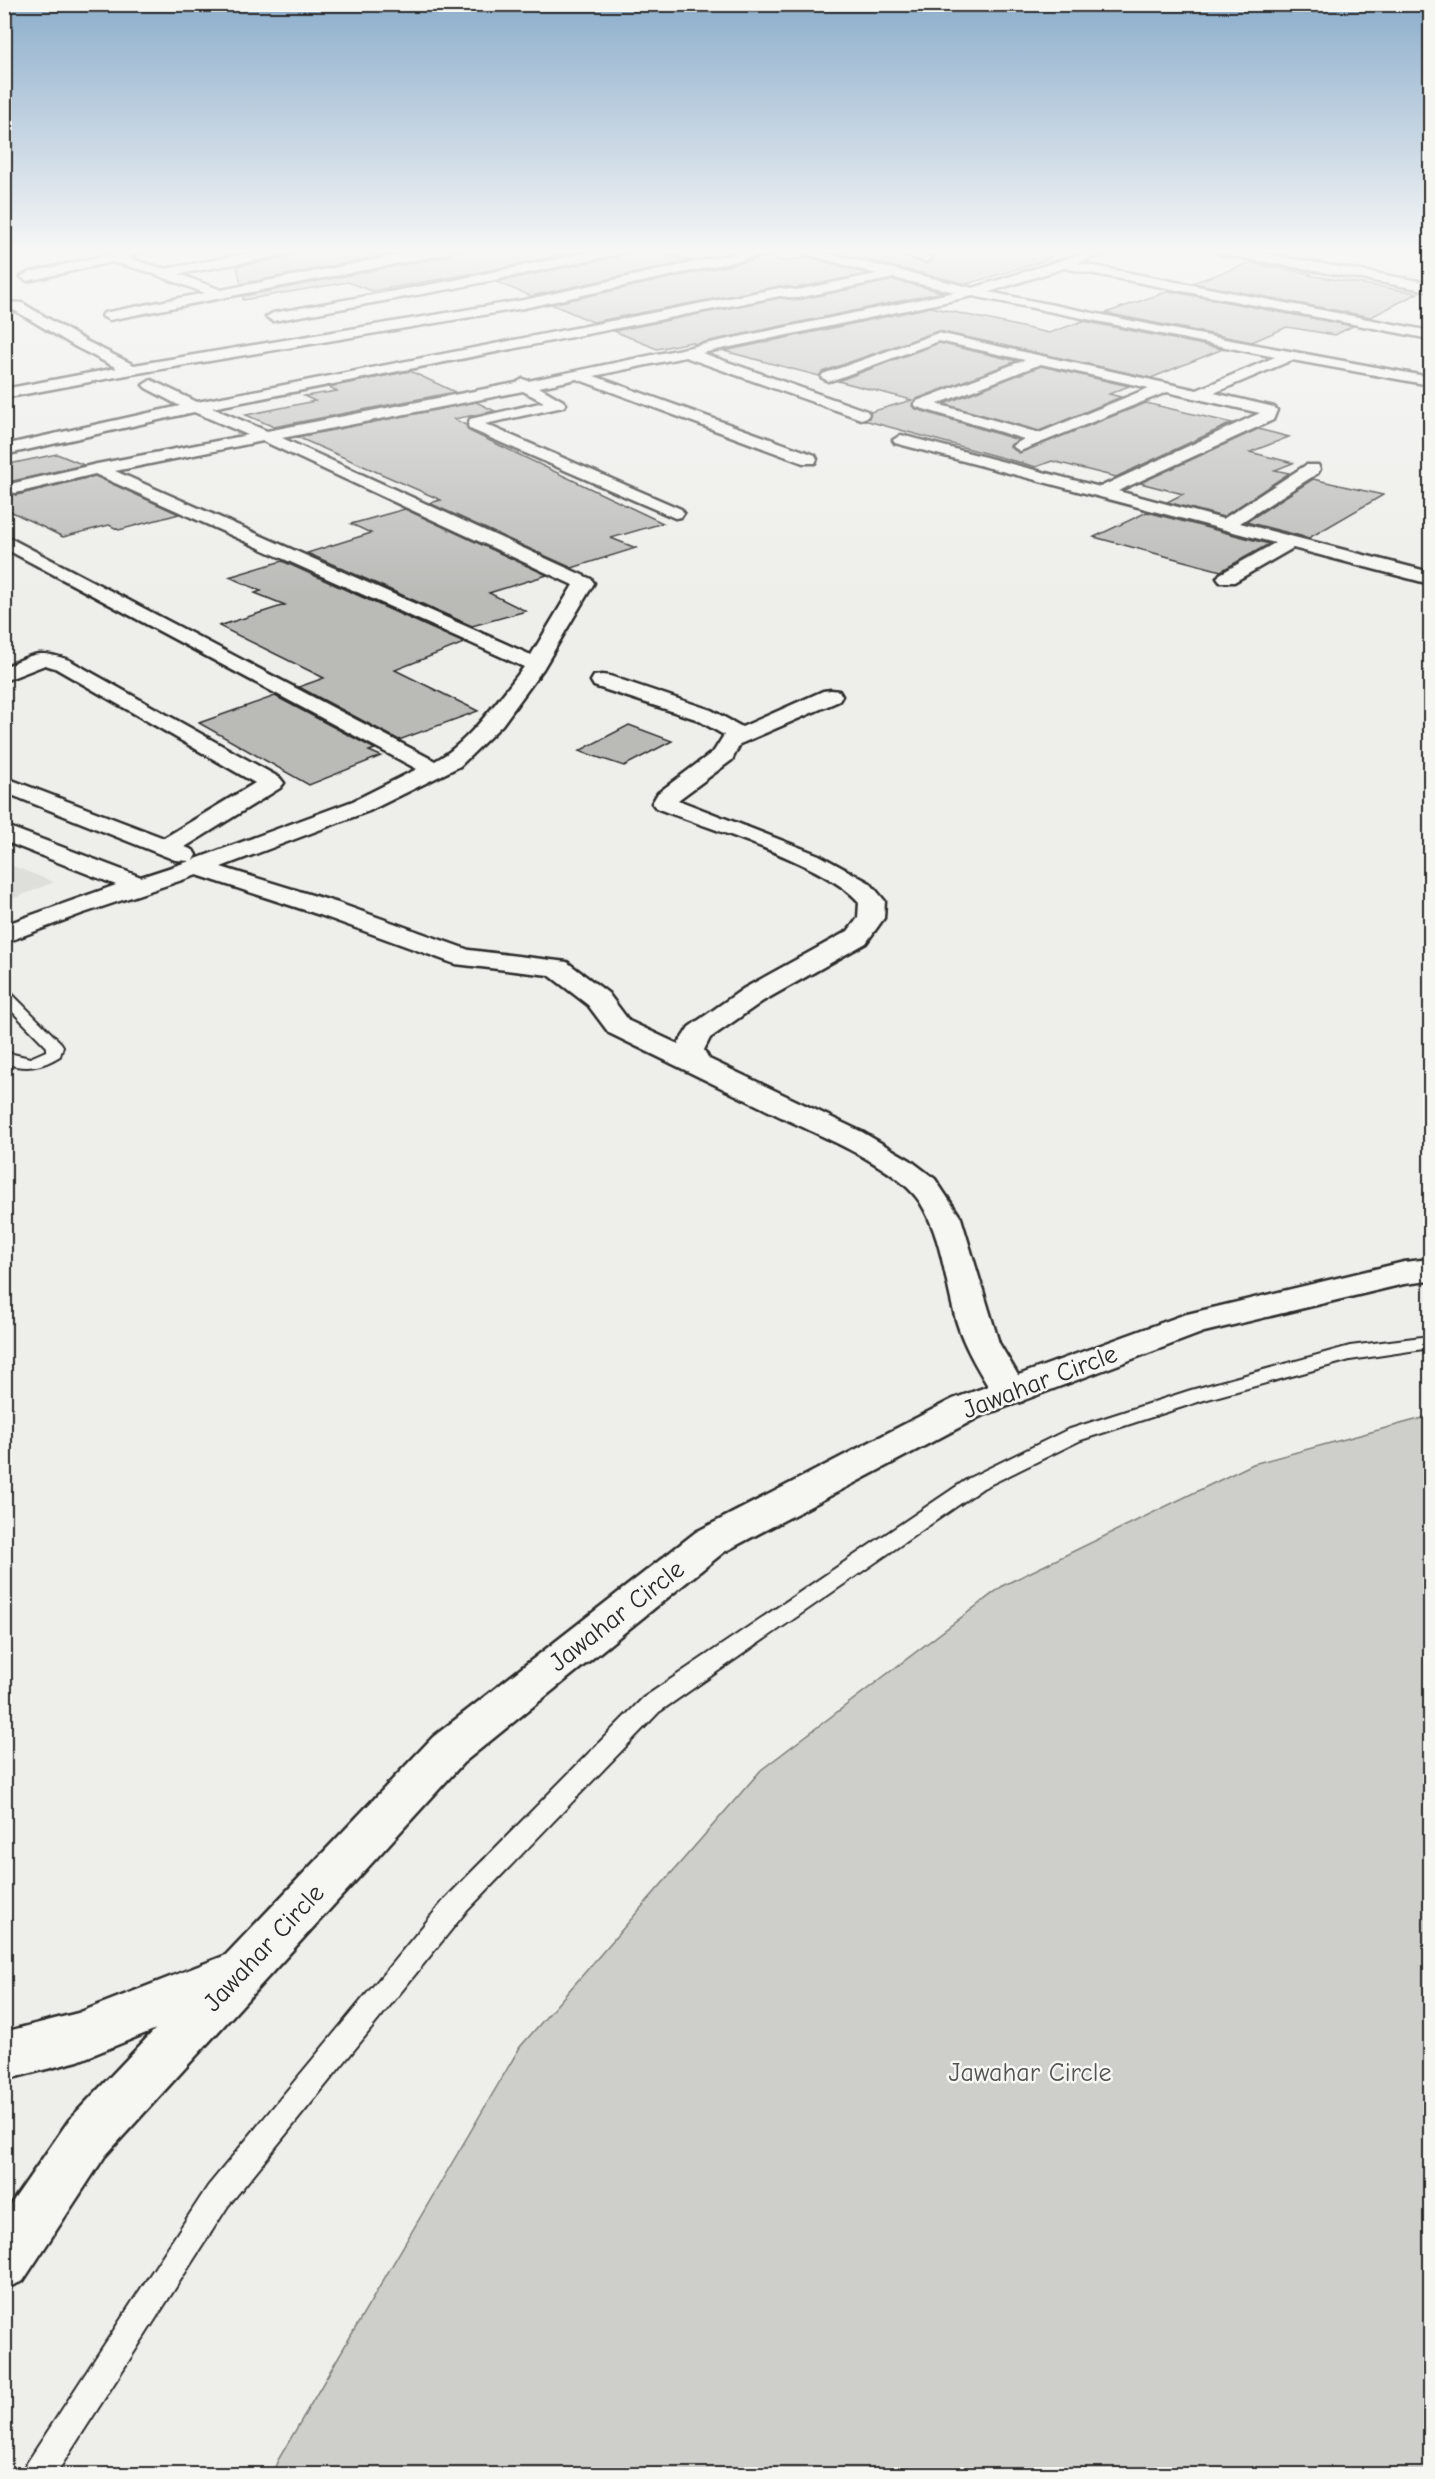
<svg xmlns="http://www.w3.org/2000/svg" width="1435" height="2479" viewBox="0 0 1435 2479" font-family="'Comic Neue',sans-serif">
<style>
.built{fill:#dededb}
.green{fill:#cececa;stroke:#7c7c7a;stroke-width:1.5}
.building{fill:#babab7;stroke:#2b2b2b;stroke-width:1.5}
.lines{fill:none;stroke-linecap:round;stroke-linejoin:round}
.service-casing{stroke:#2b2b2b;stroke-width:4}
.minor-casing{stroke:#2b2b2b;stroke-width:5}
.tertiary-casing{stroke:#2b2b2b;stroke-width:5}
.secondary-casing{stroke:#2b2b2b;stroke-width:5}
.primary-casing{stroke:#2b2b2b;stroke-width:5}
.service{fill:#f6f6f2;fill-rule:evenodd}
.minor{fill:#f6f6f2;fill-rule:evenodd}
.tertiary{fill:#f6f6f2;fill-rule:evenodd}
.secondary{fill:#f6f6f2;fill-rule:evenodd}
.primary{fill:#f6f6f2;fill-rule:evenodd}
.labels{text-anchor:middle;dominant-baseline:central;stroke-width:5;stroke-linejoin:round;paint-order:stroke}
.near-street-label{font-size:26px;fill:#2b2b2b;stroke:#f6f6f2}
.near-park-label{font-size:26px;fill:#545453;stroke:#f6f6f2}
</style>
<rect width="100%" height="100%" fill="#eeeeea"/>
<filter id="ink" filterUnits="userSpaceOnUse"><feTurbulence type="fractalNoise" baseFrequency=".0167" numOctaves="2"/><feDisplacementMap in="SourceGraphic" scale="12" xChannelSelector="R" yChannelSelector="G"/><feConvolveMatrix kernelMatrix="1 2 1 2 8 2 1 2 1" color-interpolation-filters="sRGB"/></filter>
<g filter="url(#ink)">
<!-- built -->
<path class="built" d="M5 863 54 882 5 902Z"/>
<!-- green -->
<path class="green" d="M1430 1416V2474H272L278 2460 520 2047 761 1770 1004 1585 1253 1464Z"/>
<!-- building -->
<g class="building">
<path d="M299 250H411L241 284 237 266 291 256Z"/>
<path d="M454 250H586L476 273 372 291 348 282 243 300V296L446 256Z"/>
<path d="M629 250H654L690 261 531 296 496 282 619 256Z"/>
<path d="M836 250H890L925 264 934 257 920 250H1049L1050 259 967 284 831 252Z"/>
<path d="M767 257 784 261 810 257 867 274 797 288 780 286 593 322 551 304Z"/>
<path d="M1250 263 1312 274 1308 275 1418 293 1371 317 1192 283Z"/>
<path d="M894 280 943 292 696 344 691 342 657 349 614 331 780 298 797 300Z"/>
<path d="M1169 291 1353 326 1335 335 1287 327 1252 342 1105 313Z"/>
<path d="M931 307 1049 333 1083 321 1223 349 1151 378 938 331 822 372 819 376 724 351Z"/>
<path d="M939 343 1017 361 916 399 912 406 916 409 1018 440 1010 447 1019 453 1146 403 1232 423 1116 477 1052 461 1036 467 864 420 869 418 870 412 912 400 838 381Z"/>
<path d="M1041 366 1129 386 1109 394 1121 397 1039 431 944 404Z"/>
<path d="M410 371 455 392 274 427 246 415 315 401 304 396 337 391 329 387Z"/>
<path d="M476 402 495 411 454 419 466 425 469 431 663 523 611 538 636 548 572 568 429 503 441 500 297 437Z"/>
<path d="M1258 429 1289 437 1250 452 1293 463 1275 470 1289 473 1223 517 1167 502 1183 494 1140 483Z"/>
<path d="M57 454 84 465 9 482 5 488 8 493 17 495 95 476 179 514 119 530 109 525 63 537 4 508V465Z"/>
<path d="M1313 479 1383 495 1309 538 1246 522Z"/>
<path d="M405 509 547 575 489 593 526 611 472 626 307 553 371 533 351 524Z"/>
<path d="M1147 512 1269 544 1221 571 1094 537Z"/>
<path d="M282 561 464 643 395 670 478 711 399 740 299 687 324 678 219 626 285 605 255 593 261 591 229 577Z"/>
<path d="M275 696 375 749 369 751 381 756 309 785 199 723Z"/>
<path d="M629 725 672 741 624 766 579 751Z"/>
</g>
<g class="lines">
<defs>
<g id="service">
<path d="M4 990 9 991 61 1043 63 1046 60 1056C41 1068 25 1070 4 1063V1052L30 1058 46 1051 47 1047 4 1003Z"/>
<path d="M1430 1336V1348L1350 1360 1204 1400 1081 1440 983 1488 659 1712 464 1914 228 2206 56 2474H22L27 2463 208 2186 446 1898 643 1698 969 1478 1067 1430 1191 1390 1350 1346Z"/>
</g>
<g id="minor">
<path d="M4 250H24L4 258Z"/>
<path d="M129 250H138L140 253 127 258 165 269 269 250H297L291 254 179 274 221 290 425 250H452L446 254 109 320 102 316 104 313 205 293 146 271 112 262 27 281 21 277 27 273Z"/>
<path d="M599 250H625L619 254 455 288 273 321 266 317 273 313 455 280Z"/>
<path d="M750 250H774L768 254 524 308 132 374 4 398V389L117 368 76 347 14 310H4V302L22 303 86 341 134 365 524 300Z"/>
<path d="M792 250H814L973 288 1094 250H1114L1078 263 1430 331V339L1064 268 989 292 1192 333 1430 377V385L1292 360 1214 393 1274 407 1277 410 1273 420 1118 491 1223 519 1306 465H1318L1320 469 1318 473 1240 523 1430 572V584L1293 548 1234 582H1220L1217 578 1220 574 1275 543 895 443 893 440 901 435 1100 487 1260 413 1167 392 1020 451 1012 446 1024 439 917 407 914 404 917 401 1025 360 939 341 833 380 828 381 821 377 823 374 938 333 1197 390 1275 357 973 296 702 353 867 411 869 414 867 417 861 419 685 357 594 376 815 455 817 459 815 463H803L577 379 539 387 563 401 566 404 563 407 485 424 681 509 684 513 681 517 675 518 470 429 468 426 470 419 544 402 523 391 282 438 591 579 594 583 543 669 502 725 460 766 369 811 221 867 338 903 469 950 567 962 608 993 629 1021 678 1044 689 1027 743 989 848 931 858 918 859 902C825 863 707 828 656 808L652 803 658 793 714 751 724 735 696 719 594 686 591 681 594 676 602 675 610 676 711 710 742 727 823 691 831 690 839 691 842 696 839 701 740 744 732 760 678 800 819 855 870 883 885 901 884 918 866 943 763 1001 710 1038 704 1050 709 1059 862 1132 910 1160 935 1179 961 1218 999 1343 1028 1392 1023 1401 1010 1405 997 1401C981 1374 965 1350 956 1320 945 1281 942 1237 920 1202 896 1165 813 1133 773 1113 718 1086 664 1060 609 1033L588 1005 549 975 455 964 320 915 197 875 81 914 4 943V925L116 885 4 841V825L141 877 190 861 175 860 4 792V777L164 838 255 783 55 668 45 665 4 681V667C35 654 36 649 69 660L280 778 284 783 280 788 185 847 193 850 196 855 193 860 353 801 417 769 4 548V535L435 761C468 744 501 696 524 667L95 474 16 493 10 492 7 488 10 484 97 464 248 435 194 412 4 455V445L180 406 146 388 143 385 151 380 197 402 780 288 797 290 877 274ZM894 278 955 292 528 381 523 379 516 383 267 431 212 408 780 296 797 298ZM1041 364 1149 388 1039 433 937 404ZM263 441 573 585 531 655 115 471Z"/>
<path d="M892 250H913L932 258 926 262Z"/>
</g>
<path id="tertiary" d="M1214 250H1243L1430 283V291L1220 254Z"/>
<path id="secondary" d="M234 1952 251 1958 258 1974 251 1990 78 2061 4 2080V2032L78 2013Z"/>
<path id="primary" d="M1430 1259V1281L1404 1284 1204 1332 979 1417 724 1552 463 1763 105 2156 23 2281 4 2289V2214L69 2120 433 1737 696 1532 953 1399 1183 1315 1404 1262Z"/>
</defs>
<!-- service casing -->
<use href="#service" class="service-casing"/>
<!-- minor casing -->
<use href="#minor" class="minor-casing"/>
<!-- tertiary casing -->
<use href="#tertiary" class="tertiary-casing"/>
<!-- secondary casing -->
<use href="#secondary" class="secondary-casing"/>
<!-- primary casing -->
<use href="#primary" class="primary-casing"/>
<!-- service -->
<use href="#service" class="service"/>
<!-- minor -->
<use href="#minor" class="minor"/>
<!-- tertiary -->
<use href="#tertiary" class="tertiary"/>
<!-- secondary -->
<use href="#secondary" class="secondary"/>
<!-- primary -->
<use href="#primary" class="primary"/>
</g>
</g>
<!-- sky -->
<linearGradient id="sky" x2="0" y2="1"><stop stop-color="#8daecc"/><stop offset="0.42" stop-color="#f7f7f6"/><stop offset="1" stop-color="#f7f7f6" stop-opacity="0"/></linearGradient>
<rect width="1435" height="597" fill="url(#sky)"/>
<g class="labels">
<!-- near-street labels -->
<g class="near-street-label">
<text transform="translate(1040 1382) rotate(-21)">Jawahar Circle</text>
<text transform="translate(617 1616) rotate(-38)">Jawahar Circle</text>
<text transform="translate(264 1948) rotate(-47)">Jawahar Circle</text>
</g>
<!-- near-park labels -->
<g class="near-park-label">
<text x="1030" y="2073">Jawahar Circle</text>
</g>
</g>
<!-- margin -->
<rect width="1435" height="2479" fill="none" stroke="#f6f6f2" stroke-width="24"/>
<rect x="12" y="12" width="1411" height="2455" fill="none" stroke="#2b2b2b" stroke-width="2" filter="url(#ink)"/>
</svg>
